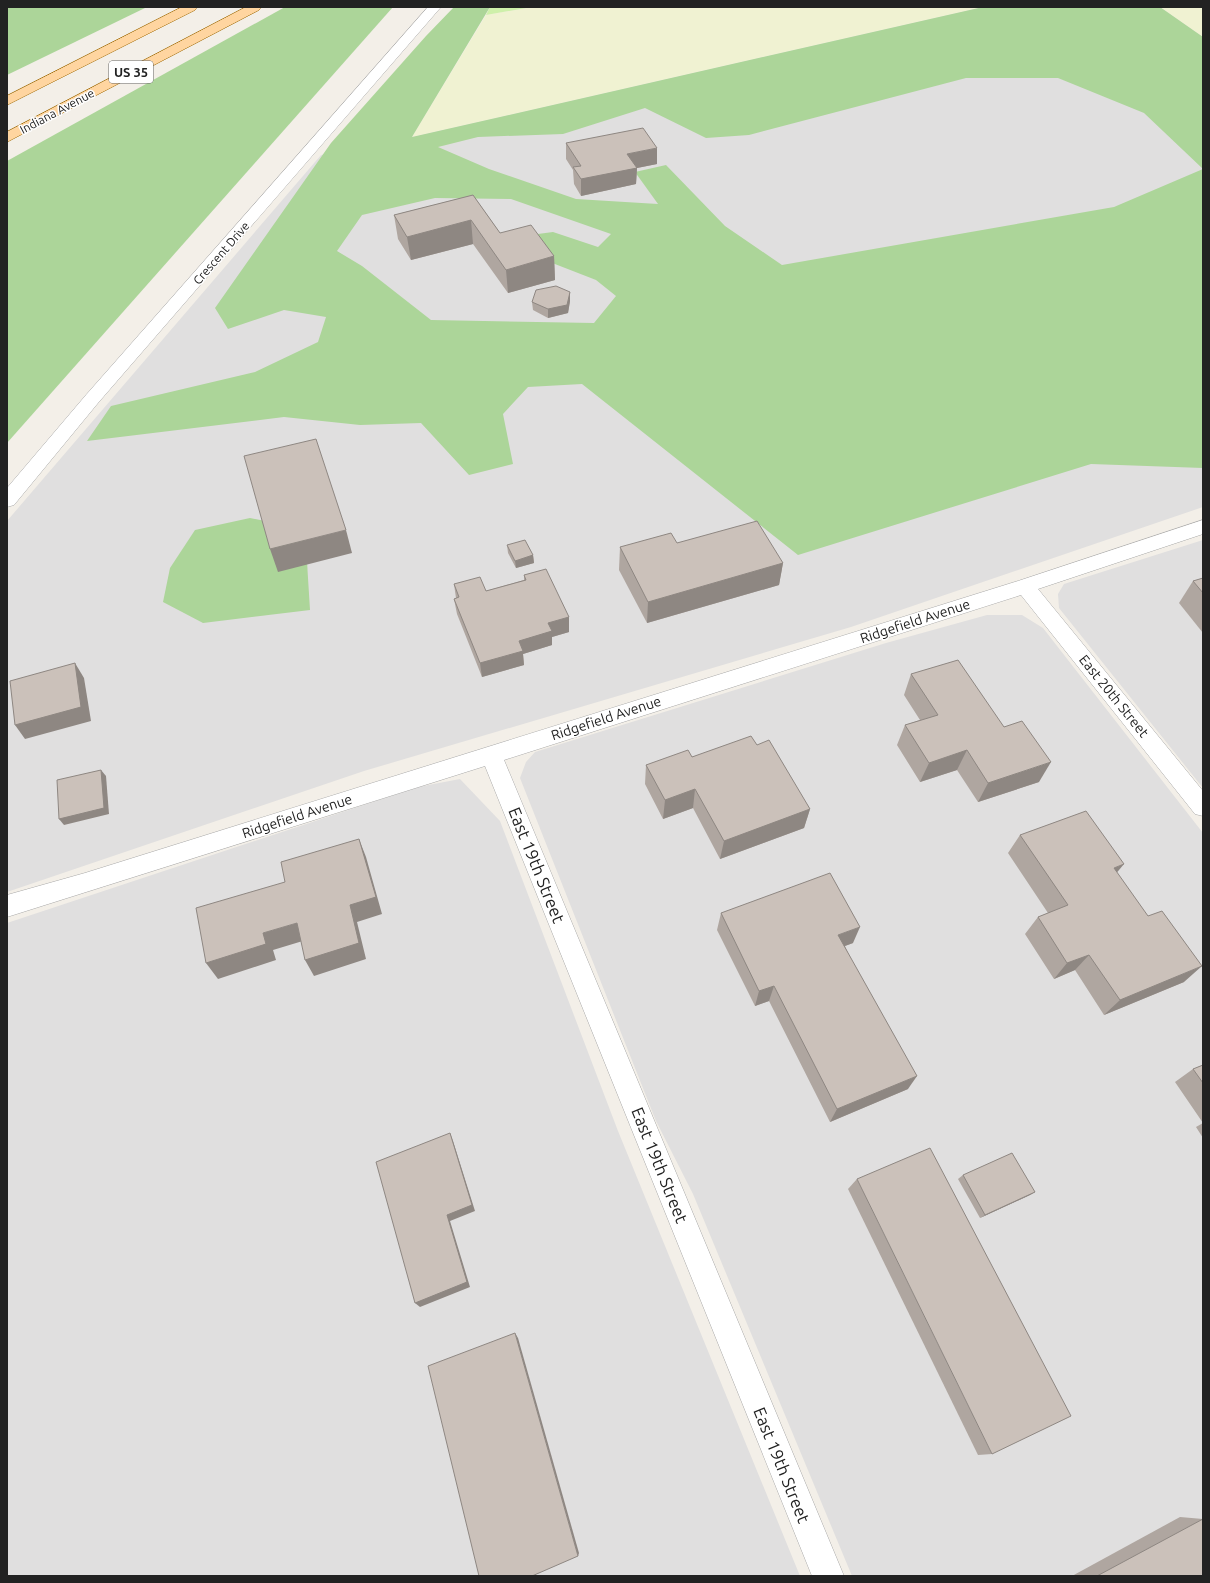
<svg xmlns="http://www.w3.org/2000/svg" width="1210" height="1583" viewBox="0 0 1210 1583" font-family="Ubuntu,sans-serif">
<style>
.residential{fill:#e0dfdf}
.farmland{fill:#f0f2d2}
.grass{fill:#cef0aa}
.forest{fill:#acd599;fill-rule:evenodd}
.lines{fill:none;stroke-linecap:round;stroke-linejoin:round}
.minor-casing{stroke:#a9a9a9;stroke-width:1}
.major-casing{stroke:#9f6800;stroke-width:1}
.minor{fill:#fff;fill-rule:evenodd}
.major{fill:#ffd5a0;fill-rule:evenodd}
.wall{fill:#afa6a0}
.shaded-wall{fill:#8e8782}
.building{fill:#cbc1ba;stroke:#8e8782}
.labels{text-anchor:middle;dominant-baseline:central;stroke-width:3;stroke-linejoin:round;paint-order:stroke}
.far-street-label{font-size:12px;fill:#222;stroke:#fff}
.shield{fill:#fff;stroke:#646464;stroke-width:1}
.shield-label{font-size:13px;font-weight:bold;fill:#222}
.street-label{font-size:14px;fill:#222;stroke:#fff}
.near-street-label{font-size:17px;fill:#222;stroke:#fff}
</style>
<rect width="100%" height="100%" fill="#f3efe8"/>
<!-- residential -->
<g class="residential">
<path d="M983 7H1160L1203 37V507L851 627 364 771 7 892V521L321 155 412 137Z"/>
<path d="M1203 540V788L1059 608 1058 594 1064 584Z"/>
<path d="M987 615H1022L1043 628 1203 833V1576H852L693 1194 656 1121 520 778 526 762 535 752 886 643Z"/>
<path d="M460 779 500 821 618 1131 800 1576H7V923L418 787Z"/>
</g>
<!-- farmland -->
<g class="farmland">
<path d="M532 7H983L412 137 486 15Z"/>
<path d="M1160 7H1203V37Z"/>
</g>
<!-- grass -->
<path class="grass" d="M490 7H532L486 15Z"/>
<!-- forest -->
<g class="forest">
<path d="M7 7H145V8L7 75Z"/>
<path d="M285 7H393L7 443V161Z"/>
<path d="M454 7H490L412 137 983 7H1160L1203 37V468L1091 464 798 555 582 384 528 387 503 414 513 464 469 475 421 423 360 425 284 417 87 441 111 406 255 372 318 342 326 317 284 310 228 329 215 308 331 143 426 36ZM966 78H1058L1144 113 1203 169 1114 207 782 265 725 226 666 165 635 172 658 204 576 199 489 169 438 147 478 137 563 134 645 108 706 138 749 135ZM435 198 511 199 611 234 598 247 553 232 515 237 542 259 596 280 616 296 594 323 431 320 362 266 337 251 362 215Z"/>
<path d="M250 518 305 529 310 610 203 623 163 602 170 568 195 530Z"/>
</g>
<g class="lines">
<defs>
<g id="minor">
<path d="M428 7H441L98 403 14 505 7 507V488L86 395Z"/>
<path d="M1203 520V534L1038 589 1203 791V816L1195 814 1021 595 504 760 844 1576H812L485 766 7 917V895L85 873 1018 581Z"/>
</g>
<g id="major">
<path d="M182 7H197L195 10 7 105V96Z"/>
<path d="M246 7H261L259 10 7 142V132Z"/>
</g>
</defs>
<!-- minor casing -->
<use href="#minor" class="minor-casing"/>
<!-- major casing -->
<use href="#major" class="major-casing"/>
<!-- minor -->
<use href="#minor" class="minor"/>
<!-- major -->
<use href="#major" class="major"/>
</g>
<!-- wall -->
<g class="wall">
<path d="M566 143 657 164 637 168 636 184 581 196 574 184 573 170 566 159Z"/>
<path d="M473 195 500 233 554 256 555 280 508 293 473 244 411 260 398 239 394 215Z"/>
<path d="M570 301 568 313 548 318 533 310 532 302Z"/>
<path d="M677 543 783 563 779 585 647 623 619 570 620 547Z"/>
<path d="M507 545 533 555 534 563 516 568 508 553Z"/>
<path d="M524 575 569 617V632L552 637V645L523 654 524 665 482 677 457 614 454 599 456 598 454 584 486 591 524 580Z"/>
<path d="M1203 578V633L1179 603 1193 581Z"/>
<path d="M911 674 1039 782 978 802 957 770 920 782 897 745 905 725 920 720 904 695Z"/>
<path d="M757 745 810 809 804 828 720 859 693 808 663 819 645 784 646 765Z"/>
<path d="M1020 835 1117 873 1184 982 1104 1015 1075 970 1054 979 1025 934 1038 917 1048 913 1008 853Z"/>
<path d="M721 913 853 943 845 946 908 1089 830 1122 769 1001 755 1006 717 930Z"/>
<path d="M1203 1065V1138L1196 1127 1203 1123 1175 1082 1193 1069Z"/>
<path d="M963 1175 1035 1192 1030 1195 980 1218 958 1179Z"/>
<path d="M857 1179 992 1454 978 1455 848 1189Z"/>
<path d="M1180 1517 1203 1519V1576H1072Z"/>
</g>
<!-- shaded-wall -->
<g class="shaded-wall">
<path d="M657 148V164L637 168 636 184 581 196V179L627 154Z"/>
<path d="M471 220 473 244 411 260 407 237Z"/>
<path d="M554 256 555 280 508 293 506 270Z"/>
<path d="M570 292V301L568 313 548 318V309Z"/>
<path d="M346 530 352 553 278 572 270 549Z"/>
<path d="M533 555 534 563 516 568 515 561Z"/>
<path d="M783 563 779 585 647 623 648 602Z"/>
<path d="M569 617V632L552 637V645L523 654 524 665 482 677 480 663 548 623Z"/>
<path d="M75 663 84 678 91 721 25 739 15 725Z"/>
<path d="M967 750 957 770 920 782 929 763Z"/>
<path d="M1051 762 1039 782 978 802 988 783Z"/>
<path d="M101 770 106 776 109 814 64 825 59 819Z"/>
<path d="M695 789 693 808 663 819 665 800Z"/>
<path d="M810 809 804 828 720 859 724 841Z"/>
<path d="M359 839 366 857 382 914 357 922 366 959 314 976 305 960 350 905Z"/>
<path d="M1124 864 1109 882 1114 868Z"/>
<path d="M297 923 306 940 273 950 276 960 218 979 206 963 263 933Z"/>
<path d="M860 927 853 943 831 951 838 935Z"/>
<path d="M1089 955 1075 970 1054 979 1067 963Z"/>
<path d="M1202 966 1184 982 1104 1015 1120 1000Z"/>
<path d="M774 986 769 1001 755 1006 759 991Z"/>
<path d="M917 1076 908 1089 830 1122 837 1109Z"/>
<path d="M450 1133 453 1141 475 1211 450 1221 470 1287 420 1307 415 1303 447 1215Z"/>
<path d="M1035 1192 1030 1195 980 1218 985 1215Z"/>
<path d="M515 1333 518 1338 579 1553 578 1556Z"/>
</g>
<!-- building -->
<g class="building">
<path d="M643 128 657 148 627 154 637 168 581 179 573 167 581 166 566 143Z"/>
<path d="M473 195 500 233 531 225 554 256 506 270 471 220 407 237 394 215Z"/>
<path d="M556 286 570 292 567 305 548 309 532 302 536 290Z"/>
<path d="M316 439 346 530 270 549 244 456Z"/>
<path d="M757 521 783 563 648 602 620 547 671 533 677 543Z"/>
<path d="M525 540 533 555 515 561 507 545Z"/>
<path d="M546 569 569 617 548 623 552 631 519 641 523 651 480 663 454 599 459 597 454 584 480 577 486 591 526 580 524 575Z"/>
<path d="M1203 578V593L1193 581Z"/>
<path d="M958 660 1004 727 1022 721 1051 762 988 783 967 750 929 763 905 725 938 715 911 674Z"/>
<path d="M75 663 81 707 15 725 10 681Z"/>
<path d="M751 736 757 745 769 740 810 809 724 841 695 789 665 800 646 765 688 750 692 757Z"/>
<path d="M101 770 104 808 59 819 57 780Z"/>
<path d="M1086 811 1124 864 1114 868 1148 916 1162 911 1202 966 1120 1000 1089 955 1067 963 1038 917 1068 905 1020 835Z"/>
<path d="M359 839 376 897 350 905 359 943 305 960 297 923 263 933 266 944 206 963 196 908 285 882 281 862Z"/>
<path d="M830 873 860 927 838 935 917 1076 837 1109 774 986 759 991 721 913Z"/>
<path d="M1203 1065V1083L1193 1069Z"/>
<path d="M450 1133 472 1205 447 1215 467 1282 415 1303 376 1162Z"/>
<path d="M930 1148 1071 1416 992 1454 857 1179Z"/>
<path d="M1012 1153 1035 1192 985 1215 963 1175Z"/>
<path d="M515 1333 578 1556 532 1576H479L428 1366Z"/>
<path d="M1203 1519V1576H1097Z"/>
</g>
<g class="labels">
<!-- far-street labels -->
<g class="far-street-label">
<text transform="translate(57 111) rotate(-28)">Indiana Avenue</text>
<text transform="translate(221 253) rotate(-49)">Crescent Drive</text>
</g>
<!-- shield labels -->
<rect class="shield" x="109" y="61" width="44" height="22" rx="3"/>
<g class="shield-label">
<text x="131" y="72">US 35</text>
</g>
<!-- street labels -->
<g class="street-label">
<text transform="translate(915 621) rotate(-18)">Ridgefield Avenue</text>
<text transform="translate(1114 696) rotate(51)">East 20th Street</text>
<text transform="translate(606 718) rotate(-18)">Ridgefield Avenue</text>
<text transform="translate(297 816) rotate(-18)">Ridgefield Avenue</text>
</g>
<!-- near-street labels -->
<g class="near-street-label">
<text transform="translate(537 865) rotate(68)">East 19th Street</text>
<text transform="translate(660 1165) rotate(68)">East 19th Street</text>
<text transform="translate(782 1465) rotate(68)">East 19th Street</text>
</g>
</g>
<!-- border -->
<rect width="1210" height="1583" fill="none" stroke="#222222" stroke-width="16"/>
</svg>
